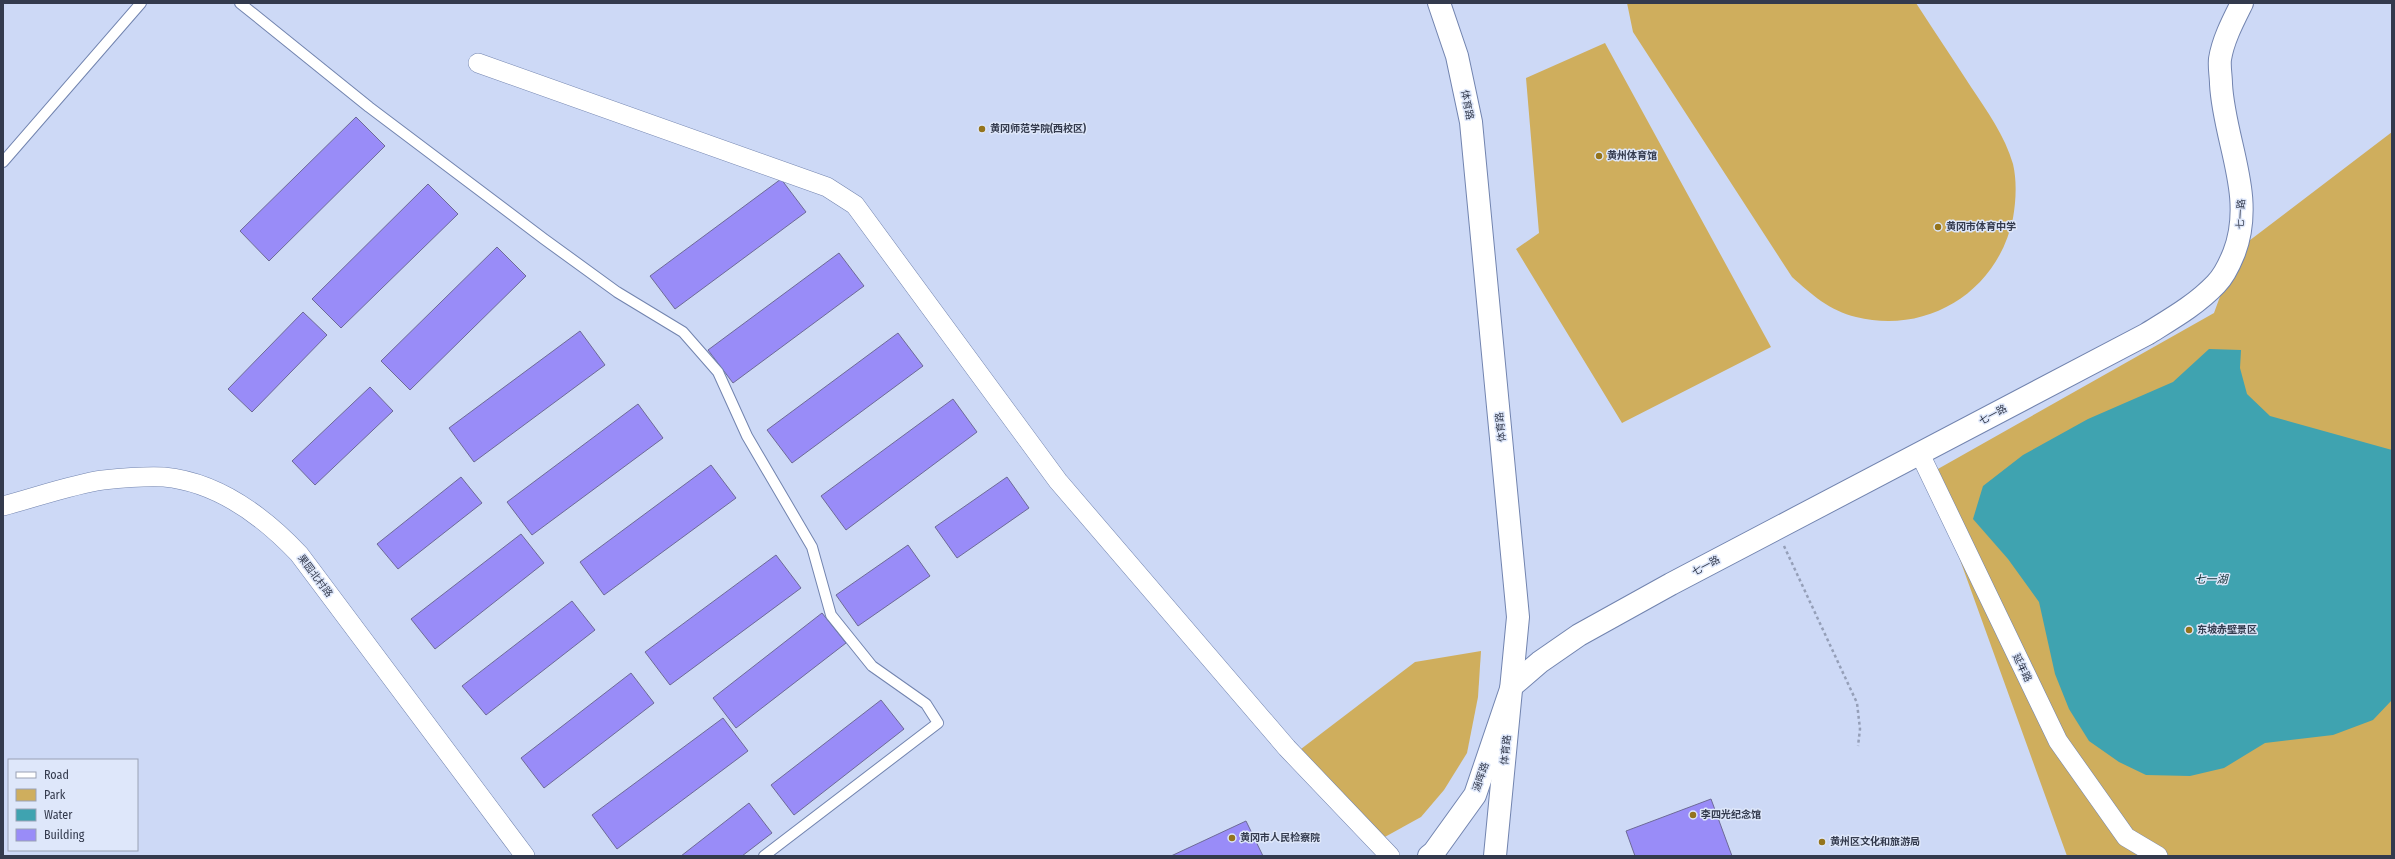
<svg xmlns="http://www.w3.org/2000/svg" width="2395" height="859" viewBox="0 0 2395 859" font-family="'Fira Sans Condensed','Noto Sans SC',sans-serif">
<style>
.green{fill:#cfae5d}
.water{fill:#3fa3b0}
.building{fill:#998cf8;stroke:#6d6a97}
.lines{fill:none;stroke-linecap:round;stroke-linejoin:round}
.service-casing{stroke:#7284af;stroke-width:12}
.minor-casing{stroke:#7284af;stroke-width:20}
.tertiary-casing{stroke:#7284af;stroke-width:24}
.path{stroke:#959fb8;stroke-width:2.5;stroke-dasharray:3 3;stroke-linecap:butt}
.service{stroke:#fff;stroke-width:10}
.minor{stroke:#fff;stroke-width:19}
.tertiary{stroke:#fff;stroke-width:22}
.poi-dot{fill:#94741c;stroke:#dee7fa;stroke-width:1.5}
.labels{text-anchor:middle;dominant-baseline:central;stroke-width:3;stroke-linejoin:round;paint-order:stroke}
.street-label{font-size:10px;fill:#333a4d;stroke:#dee7fa}
.poi-label{font-size:10px;font-weight:bold;fill:#333a4d;stroke:#dee7fa;text-anchor:start}
.water-label{font-size:11px;font-style:italic;fill:#133136;stroke:#dee7fa}
</style>
<rect width="100%" height="100%" fill="#cdd9f6"/>
<!-- green -->
<g class="green">
<path d="M1627 3H1916C1934 31 1953 59 1971 87 1987 111 2005 136 2013 164 2017 181 2016 201 2013 218 1998 291 1928 335 1856 317 1830 311 1811 294 1792 277L1633 32Z"/>
<path d="M1605 43 1771 347 1622 423 1516 249 1539 233 1526 78Z"/>
<path d="M2392 132V856H2067L1929 474 2214 313 2237 250Z"/>
<path d="M1481 651 1478 697 1467 753 1444 790 1421 817 1383 838 1301 749 1415 662Z"/>
</g>
<!-- water -->
<path class="water" d="M2209 349 2241 350 2240 368 2247 394 2270 416 2392 450V700L2373 720 2333 735 2265 743 2224 768 2190 776 2146 775 2119 762 2089 741 2069 709 2055 674 2039 602 2008 559 1973 519 1983 486 2023 455 2088 419 2173 382Z"/>
<!-- building -->
<g class="building">
<path d="M356 117 385 146 269 261 240 231Z"/>
<path d="M781 179 806 212 675 309 650 276Z"/>
<path d="M428 184 458 214 341 328 312 299Z"/>
<path d="M497 247 526 276 410 390 381 361Z"/>
<path d="M839 253 864 286 733 383 708 350Z"/>
<path d="M303 312 327 335 252 412 228 389Z"/>
<path d="M580 331 605 365 474 462 449 428Z"/>
<path d="M898 333 923 366 792 463 767 430Z"/>
<path d="M370 387 393 411 315 485 292 461Z"/>
<path d="M953 399 977 432 846 530 821 496Z"/>
<path d="M638 404 663 438 532 535 507 502Z"/>
<path d="M711 465 736 498 604 595 580 562Z"/>
<path d="M461 477 482 503 398 569 377 544Z"/>
<path d="M1007 477 1029 508 957 558 935 527Z"/>
<path d="M521 534 544 563 435 649 411 619Z"/>
<path d="M908 545 930 576 858 626 836 595Z"/>
<path d="M776 555 801 588 670 685 645 652Z"/>
<path d="M572 601 595 630 486 715 462 686Z"/>
<path d="M822 613 846 643 736 728 713 698Z"/>
<path d="M631 673 654 703 544 788 521 758Z"/>
<path d="M881 700 904 729 794 815 771 785Z"/>
<path d="M723 718 748 751 617 849 592 815Z"/>
<path d="M1711 799 1732 856H1635L1626 831Z"/>
<path d="M749 803 772 833 742 856H681Z"/>
<path d="M1246 821 1263 856H1171Z"/>
</g>
<g class="lines">
<defs>
<g id="service">
<path d="M240 3 369 107 544 239 617 292 683 332 718 372 747 436 812 547 831 615 872 666 926 704 938 723 764 856"/>
<path d="M3 162 141 3"/>
</g>
<g id="minor">
<path d="M478 63 827 187 855 205 1058 481 1287 748 1390 856"/>
<path d="M1920 454 2058 741 2126 837 2158 856"/>
<path d="M3 506C34 498 73 484 103 480 122 478 145 476 164 477 217 482 264 517 299 554L525 856"/>
</g>
<g id="tertiary">
<path d="M1439 3 1457 56 1471 122 1518 617 1495 856"/>
<path d="M1429 856 1434 852 1475 795 1512 686 1540 662 1579 635 1671 584 2147 334C2171 319 2196 305 2216 284 2223 277 2230 263 2234 253 2256 196 2224 141 2221 84 2221 76 2219 67 2220 59 2223 40 2233 21 2242 3"/>
</g>
</defs>
<!-- service casing -->
<use href="#service" class="service-casing"/>
<!-- minor casing -->
<use href="#minor" class="minor-casing"/>
<!-- tertiary casing -->
<use href="#tertiary" class="tertiary-casing"/>
<!-- path -->
<path class="path" d="M1784 546 1857 703 1860 729 1858 746"/>
<!-- service -->
<use href="#service" class="service"/>
<!-- minor -->
<use href="#minor" class="minor"/>
<!-- tertiary -->
<use href="#tertiary" class="tertiary"/>
</g>
<!-- markers -->
<g class="poi-dot">
<circle cx="982" cy="129" r="4"/>
<circle cx="1599" cy="156" r="4"/>
<circle cx="1938" cy="227" r="4"/>
<circle cx="2189" cy="630" r="4"/>
<circle cx="1693" cy="815" r="4"/>
<circle cx="1232" cy="838" r="4"/>
<circle cx="1822" cy="842" r="4"/>
</g>
<g class="labels">
<!-- street labels -->
<g class="street-label">
<text transform="translate(1467 105) rotate(79)">体育路</text>
<text transform="translate(2241 214) rotate(-87)">七一路</text>
<text transform="translate(1993 415) rotate(-28)">七一路</text>
<text transform="translate(1501 427) rotate(-96)">体育路</text>
<text transform="translate(1706 566) rotate(-28)">七一路</text>
<text transform="translate(315 576) rotate(53)">果园北村路</text>
<text transform="translate(2022 668) rotate(64)">延年路</text>
<text transform="translate(1506 750) rotate(-84)">体育路</text>
<text transform="translate(1481 777) rotate(-71)">涵晖路</text>
</g>
<!-- poi labels -->
<g class="poi-label">
<text x="990" y="129">黄冈师范学院(西校区)</text>
<text x="1607" y="156">黄州体育馆</text>
<text x="1946" y="227">黄冈市体育中学</text>
<text x="2197" y="630">东坡赤壁景区</text>
<text x="1701" y="815">李四光纪念馆</text>
<text x="1240" y="838">黄冈市人民检察院</text>
<text x="1830" y="842">黄州区文化和旅游局</text>
</g>
<!-- water labels -->
<g class="water-label">
<text x="2211" y="579">七一湖</text>
</g>
</g>
<!-- border -->
<rect width="2395" height="859" fill="none" stroke="#333a4d" stroke-width="8"/>
<!-- legend -->
<rect x="8" y="759" width="130" height="92" fill="#dee7fa" stroke="#9aa2b5"/>
<rect x="16" y="772" width="20" height="6" fill="#ffffff" stroke="#9aa2b5"/>
<text x="44" y="779" font-size="12" fill="#333a4d">Road</text>
<rect x="16" y="789" width="20" height="12" fill="#cfae5d" stroke="#9aa2b5"/>
<text x="44" y="799" font-size="12" fill="#333a4d">Park</text>
<rect x="16" y="809" width="20" height="12" fill="#3fa3b0" stroke="#9aa2b5"/>
<text x="44" y="819" font-size="12" fill="#333a4d">Water</text>
<rect x="16" y="829" width="20" height="12" fill="#998cf8" stroke="#9aa2b5"/>
<text x="44" y="839" font-size="12" fill="#333a4d">Building</text>
</svg>
